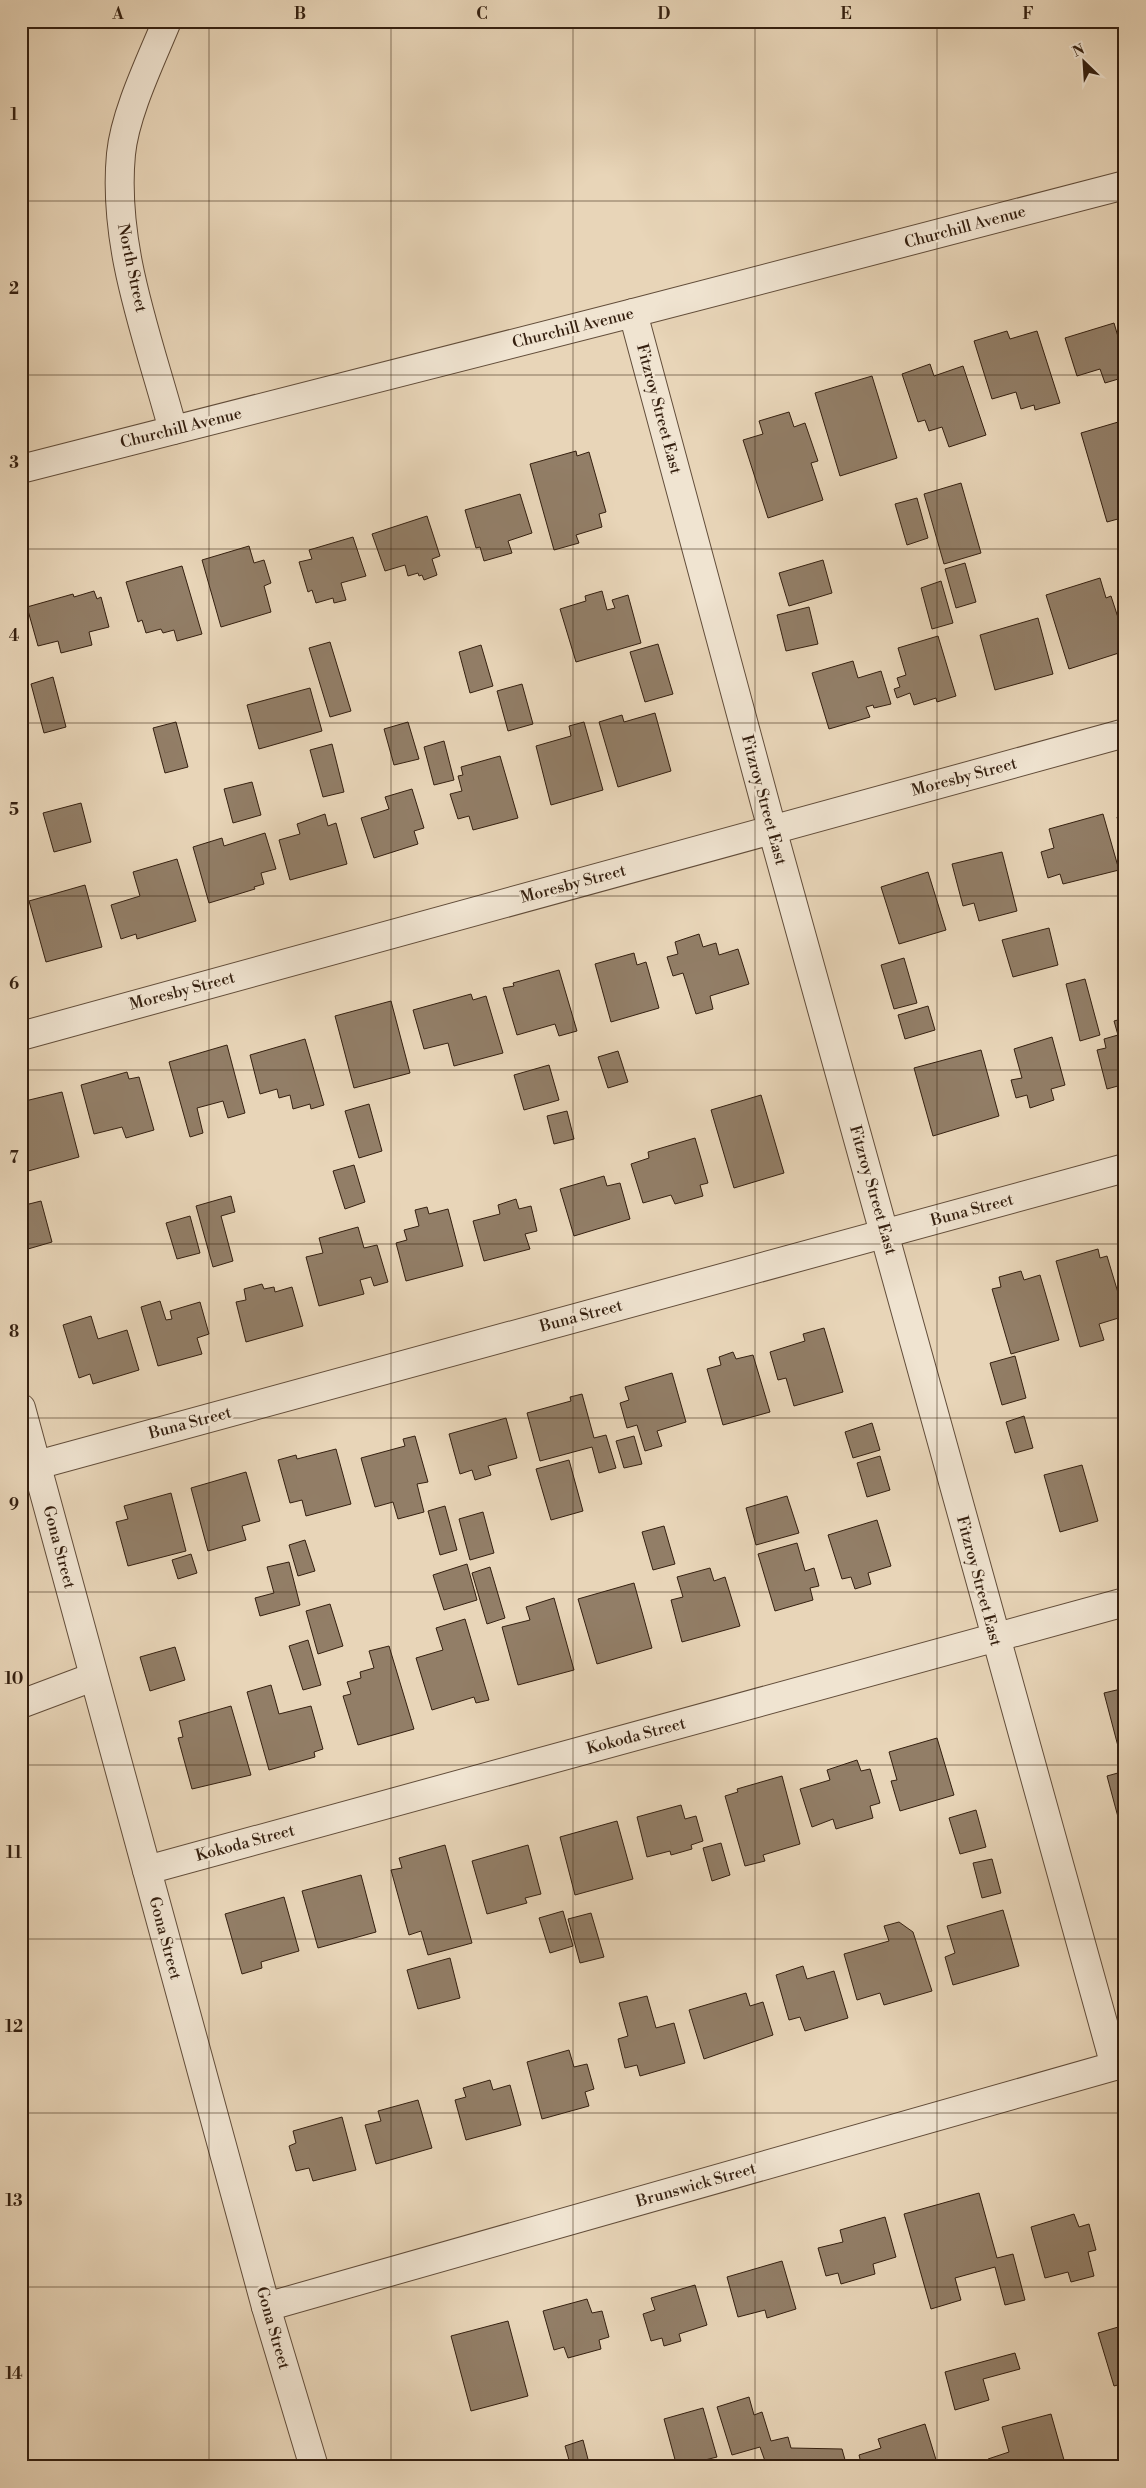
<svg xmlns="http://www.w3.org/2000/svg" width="1146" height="2488" viewBox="0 0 1146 2488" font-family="'Libre Bodoni',serif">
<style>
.building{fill:#927e67;stroke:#352010}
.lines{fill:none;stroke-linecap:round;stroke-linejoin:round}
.minor-casing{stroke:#624d3a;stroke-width:30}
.minor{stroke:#f0e4d1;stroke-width:28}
.grid{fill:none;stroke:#352010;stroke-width:1;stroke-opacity:0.55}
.labels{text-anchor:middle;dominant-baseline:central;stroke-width:5;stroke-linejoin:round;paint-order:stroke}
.street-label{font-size:16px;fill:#352010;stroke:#f0e4d1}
.neatline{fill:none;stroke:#352010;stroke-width:2}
.grid-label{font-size:16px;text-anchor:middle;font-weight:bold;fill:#352010}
</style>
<rect width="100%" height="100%" fill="#e8d5b8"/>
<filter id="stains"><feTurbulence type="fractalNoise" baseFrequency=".004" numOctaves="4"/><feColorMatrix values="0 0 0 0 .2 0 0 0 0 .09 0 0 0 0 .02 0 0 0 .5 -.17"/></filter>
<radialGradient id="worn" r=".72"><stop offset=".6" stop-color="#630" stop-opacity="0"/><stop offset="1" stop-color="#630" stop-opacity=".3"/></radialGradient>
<!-- building -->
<g class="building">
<path d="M1114 323 1119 340 1125 339V377L1105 383 1100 369 1077 376 1065 338Z"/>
<path d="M1007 331 1010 339 1037 331 1060 403 1035 410 1034 405 1021 409 1016 392 992 399 974 341Z"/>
<path d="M930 364 934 376 963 366 986 435 949 447 942 427 929 431 925 420 918 422 902 374Z"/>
<path d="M872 376 897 458 840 476 815 393Z"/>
<path d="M789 412 794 427 805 423 818 461 811 463 823 500 768 518 743 440 763 434 759 421Z"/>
<path d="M1125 420V517L1107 522 1081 433Z"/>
<path d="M576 451 577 456 589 452 606 512 599 514 602 527 576 535 579 543 554 550 530 464Z"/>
<path d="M961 483 981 553 944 564 924 494Z"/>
<path d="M520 494 532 533 508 541 512 553 484 561 480 547 476 548 465 510Z"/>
<path d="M917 498 928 538 907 545 895 504Z"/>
<path d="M427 516 440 556 432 559 437 575 424 580 422 575 419 576 418 573 408 576 405 565 385 571 372 534Z"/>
<path d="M353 537 366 576 341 583 346 600 334 603 333 598 316 603 312 590 308 592 299 562 312 559 309 550Z"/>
<path d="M249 546 254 563 264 560 271 583 264 586 271 612 221 627 202 560Z"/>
<path d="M823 560 832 593 789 606 779 573Z"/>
<path d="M965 563 976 602 956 608 945 569Z"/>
<path d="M182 566 202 634 177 641 174 630 163 633 161 629 146 633 142 620 138 622 126 582Z"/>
<path d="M1100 578 1106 598 1111 596 1125 639V651L1069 669 1046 595Z"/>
<path d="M941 581 953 623 932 629 921 588Z"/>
<path d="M94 591 97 599 101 597 109 627 89 632 92 645 61 653 58 641 38 646 27 607 73 594 74 597Z"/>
<path d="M602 591 607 610 615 608 612 600 628 595 641 643 576 662 560 609 586 601 585 596Z"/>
<path d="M809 607 818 644 786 651 777 615Z"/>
<path d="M1038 618 1053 674 995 690 980 635Z"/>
<path d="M938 636 956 696 937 702 936 698 914 705 910 693 897 698 894 689 900 687 897 678 906 675 898 648Z"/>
<path d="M330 642 351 711 330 717 309 648Z"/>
<path d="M658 644 673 694 645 702 630 652Z"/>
<path d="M481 645 493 686 470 693 459 652Z"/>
<path d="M853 661 858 678 881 671 891 704 874 708 873 705 866 707 870 717 829 729 812 673Z"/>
<path d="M53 677 66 727 44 733 31 684Z"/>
<path d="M522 684 533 724 508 731 497 691Z"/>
<path d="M310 688 322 731 259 749 247 705Z"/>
<path d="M655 713 671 771 618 787 599 722 622 715 624 722Z"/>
<path d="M176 722 188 767 165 773 153 728Z"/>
<path d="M408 722 419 759 394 765 384 729Z"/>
<path d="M584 722 603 790 551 805 536 746 571 736 569 726Z"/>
<path d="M444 741 454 780 434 785 424 747Z"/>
<path d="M332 744 344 792 323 797 310 750Z"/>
<path d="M500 756 518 818 473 830 469 816 458 819 450 794 462 791 458 776 463 775 461 767Z"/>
<path d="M252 782 261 815 233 823 224 789Z"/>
<path d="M412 789 424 828 414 831 418 844 374 858 361 818 389 809 385 797Z"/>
<path d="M81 803 91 842 54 852 43 813Z"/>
<path d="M325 814 328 826 336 823 347 864 290 880 279 840 300 834 297 824Z"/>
<path d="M1103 814 1119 870 1063 884 1060 874 1048 878 1041 852 1054 848 1049 829Z"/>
<path d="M1125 815V848L1117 817Z"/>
<path d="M265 833 276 869 261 873 264 884 254 887 255 889 209 903 193 847 222 838 224 846Z"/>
<path d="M1002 852 1017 911 979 921 974 903 963 906 952 864Z"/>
<path d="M177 859 196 921 137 939 136 934 121 939 111 905 140 896 133 872Z"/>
<path d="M928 872 946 930 899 944 881 887Z"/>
<path d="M85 885 102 947 46 962 29 901Z"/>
<path d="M1049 928 1058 965 1013 977 1002 940Z"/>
<path d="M699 934 703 947 716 943 719 955 738 949 749 984 710 996 713 1009 696 1014 683 973 673 976 667 957 678 954 675 942Z"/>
<path d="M634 953 637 965 646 962 659 1008 611 1022 595 964Z"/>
<path d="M904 958 917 1003 894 1009 881 965Z"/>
<path d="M559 970 577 1031 559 1036 555 1024 517 1035 503 988 514 986 513 983Z"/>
<path d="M1085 979 1100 1035 1080 1041 1066 984Z"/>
<path d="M471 994 473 1000 486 996 503 1053 454 1066 448 1043 424 1049 413 1010Z"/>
<path d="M391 1001 410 1073 354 1088 335 1016Z"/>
<path d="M928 1006 935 1030 905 1039 898 1015Z"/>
<path d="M1125 1018V1084L1107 1089 1097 1050 1106 1048 1104 1039 1118 1035 1114 1021Z"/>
<path d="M1052 1037 1065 1085 1051 1089 1054 1100 1030 1108 1027 1095 1016 1098 1011 1080 1022 1078 1014 1049Z"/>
<path d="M305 1039 324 1105 311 1109 310 1104 293 1109 290 1095 279 1098 277 1089 260 1094 250 1055Z"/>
<path d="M227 1045 245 1113 228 1118 223 1101 197 1108 203 1133 190 1137 169 1062Z"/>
<path d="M981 1050 999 1116 933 1136 914 1068Z"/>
<path d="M618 1051 628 1082 608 1088 598 1057Z"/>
<path d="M549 1065 559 1100 524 1110 514 1075Z"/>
<path d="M127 1072 129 1079 139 1077 154 1130 126 1138 122 1127 94 1134 81 1085Z"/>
<path d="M62 1092 79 1157 21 1173V1102Z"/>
<path d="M761 1095 784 1173 734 1188 711 1110Z"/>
<path d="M369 1104 382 1151 359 1158 345 1111Z"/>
<path d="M567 1111 574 1139 554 1144 547 1116Z"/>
<path d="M695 1138 708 1183 700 1185 703 1196 675 1204 671 1195 643 1203 631 1164 649 1158 648 1152Z"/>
<path d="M354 1165 365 1202 345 1209 333 1171Z"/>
<path d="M604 1176 607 1186 620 1183 630 1219 574 1236 560 1189Z"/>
<path d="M231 1196 235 1212 221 1216 233 1261 213 1267 196 1206Z"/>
<path d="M516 1199 519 1209 531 1206 537 1231 525 1234 530 1249 484 1261 473 1221 500 1214 498 1205Z"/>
<path d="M41 1201 52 1242 28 1249 21 1223V1206Z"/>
<path d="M427 1207 429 1214 448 1209 463 1266 406 1281 396 1243 407 1240 404 1230 419 1226 415 1210Z"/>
<path d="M190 1216 200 1253 177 1259 166 1223Z"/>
<path d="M358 1227 364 1248 377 1245 388 1282 374 1286 371 1277 360 1280 364 1294 319 1306 306 1257 323 1253 319 1238Z"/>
<path d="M1098 1249 1100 1258 1107 1256 1125 1316 1099 1324 1104 1340 1080 1347 1056 1261Z"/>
<path d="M1021 1271 1024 1280 1040 1275 1059 1340 1011 1354 992 1289 1001 1287 999 1277Z"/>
<path d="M262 1284 264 1289 274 1287 275 1292 292 1287 303 1326 246 1342 236 1302 246 1300 244 1289Z"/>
<path d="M160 1301 166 1320 172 1319 170 1311 200 1302 209 1334 197 1338 202 1354 158 1366 141 1307Z"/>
<path d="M91 1316 98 1339 127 1330 139 1370 93 1384 90 1374 79 1378 63 1325Z"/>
<path d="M824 1328 843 1392 794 1406 786 1378 778 1380 770 1352 805 1341 803 1334Z"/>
<path d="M733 1352 736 1359 753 1355 770 1412 723 1425 707 1369 721 1365 719 1357Z"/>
<path d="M1015 1356 1026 1398 1002 1405 990 1363Z"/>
<path d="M672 1373 686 1422 657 1431 662 1446 645 1451 637 1425 627 1428 620 1403 629 1400 625 1387Z"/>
<path d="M582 1394 594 1438 606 1435 616 1468 599 1473 592 1447 540 1461 527 1413 571 1401 570 1397Z"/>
<path d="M1024 1416 1033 1448 1015 1453 1006 1422Z"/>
<path d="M506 1418 517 1458 488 1466 491 1475 475 1480 472 1470 460 1474 449 1434Z"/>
<path d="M872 1423 880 1450 853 1458 845 1432Z"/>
<path d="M415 1436 428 1482 417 1484 424 1512 398 1519 393 1502 375 1507 361 1458 405 1446 403 1439Z"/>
<path d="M634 1436 642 1464 624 1468 616 1441Z"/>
<path d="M336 1449 351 1504 306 1516 302 1500 290 1503 278 1460 296 1455 297 1459Z"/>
<path d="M880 1456 890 1490 867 1497 857 1463Z"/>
<path d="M569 1460 583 1511 551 1520 536 1469Z"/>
<path d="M1082 1465 1098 1521 1060 1532 1044 1475Z"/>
<path d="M246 1472 260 1521 242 1526 246 1540 208 1551 191 1488Z"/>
<path d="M1125 1474V1494L1119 1475Z"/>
<path d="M171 1493 186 1551 128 1566 116 1522 128 1519 124 1506Z"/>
<path d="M787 1496 799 1533 756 1545 746 1508Z"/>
<path d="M445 1506 457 1550 440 1555 428 1511Z"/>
<path d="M483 1512 494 1553 470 1560 459 1519Z"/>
<path d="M877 1520 891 1566 868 1573 871 1584 855 1589 851 1577 842 1579 828 1535Z"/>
<path d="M664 1526 675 1564 653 1570 642 1532Z"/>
<path d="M305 1540 315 1571 298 1576 289 1545Z"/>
<path d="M797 1543 805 1571 814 1568 819 1586 810 1588 813 1600 775 1611 758 1554Z"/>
<path d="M191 1554 197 1573 178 1579 172 1560Z"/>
<path d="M289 1562 300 1605 260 1616 255 1598 274 1593 267 1567Z"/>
<path d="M467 1564 477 1600 444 1610 433 1575Z"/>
<path d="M490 1567 505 1618 487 1624 472 1573Z"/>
<path d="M710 1568 714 1581 725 1577 740 1626 682 1642 671 1600 683 1597 677 1577Z"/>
<path d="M634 1583 652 1648 597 1664 578 1599Z"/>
<path d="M554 1598 574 1670 518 1685 502 1627 530 1620 526 1607Z"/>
<path d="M330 1604 343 1646 318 1654 306 1611Z"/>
<path d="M465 1619 489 1700 476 1703 474 1697 432 1710 416 1658 443 1650 436 1628Z"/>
<path d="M308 1640 321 1685 303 1690 289 1646Z"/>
<path d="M389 1646 414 1729 358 1745 343 1696 351 1694 347 1682 361 1678 360 1672 374 1668 369 1651Z"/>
<path d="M175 1647 185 1680 150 1691 140 1657Z"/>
<path d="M271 1685 279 1714 311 1706 323 1749 314 1752 315 1757 269 1770 247 1692Z"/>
<path d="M1125 1688V1749L1119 1750 1104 1693Z"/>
<path d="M231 1706 251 1775 192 1789 178 1738 183 1737 179 1721Z"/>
<path d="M937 1738 954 1795 900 1811 891 1781 897 1780 889 1752Z"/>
<path d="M857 1760 861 1771 870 1769 880 1803 870 1806 873 1818 836 1829 833 1819 812 1827 800 1789 830 1780 827 1770Z"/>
<path d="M1125 1771V1816L1118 1817 1107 1776Z"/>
<path d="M782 1776 800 1844 763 1855 765 1861 745 1866 725 1796 738 1792 737 1789Z"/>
<path d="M681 1805 685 1819 696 1816 703 1841 691 1845 692 1849 671 1855 670 1851 647 1857 637 1817Z"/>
<path d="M976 1810 986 1847 960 1854 949 1818Z"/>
<path d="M617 1821 633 1879 575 1895 560 1837Z"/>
<path d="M721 1843 730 1875 712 1881 703 1848Z"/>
<path d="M445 1845 472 1943 428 1955 421 1931 409 1935 391 1870 402 1868 399 1858Z"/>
<path d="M528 1845 541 1894 525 1898 527 1903 487 1914 472 1861Z"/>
<path d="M992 1859 1001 1893 982 1898 973 1863Z"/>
<path d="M361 1875 376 1932 318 1948 302 1891Z"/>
<path d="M284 1897 299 1951 261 1962 262 1968 242 1974 225 1914Z"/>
<path d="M1003 1910 1019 1966 953 1985 945 1957 955 1953 947 1926Z"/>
<path d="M563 1911 573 1946 550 1953 539 1918Z"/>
<path d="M591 1913 604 1957 580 1963 568 1919Z"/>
<path d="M899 1922 913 1932 932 1991 884 2005 880 1993 857 2000 844 1954 889 1941 884 1926Z"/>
<path d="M450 1958 460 1998 418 2009 407 1970Z"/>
<path d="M803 1966 807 1979 834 1971 848 2018 805 2031 800 2017 789 2020 776 1975Z"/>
<path d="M746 1993 750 2006 763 2002 773 2035 704 2059 689 2010Z"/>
<path d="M647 1996 656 2028 674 2023 685 2063 640 2076 637 2065 625 2068 618 2039 628 2036 619 2003Z"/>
<path d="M569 2050 574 2067 587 2064 594 2089 585 2092 589 2106 542 2119 527 2062Z"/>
<path d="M490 2080 493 2090 510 2085 521 2125 466 2140 455 2100 466 2097 463 2088Z"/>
<path d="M418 2100 432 2148 376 2164 365 2125 381 2121 378 2111Z"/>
<path d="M342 2117 356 2170 313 2181 309 2168 296 2171 289 2146 296 2143 293 2131Z"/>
<path d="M979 2193 997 2258 1013 2254 1025 2300 1005 2305 995 2267 955 2278 961 2300 931 2309 904 2214Z"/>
<path d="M1074 2214 1079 2227 1089 2224 1096 2250 1088 2252 1094 2276 1071 2282 1068 2272 1045 2278 1031 2227Z"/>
<path d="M885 2217 896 2257 873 2264 875 2274 841 2284 838 2273 826 2276 818 2248 843 2242 840 2230Z"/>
<path d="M782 2261 796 2309 767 2318 765 2310 738 2317 727 2277Z"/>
<path d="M695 2285 707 2325 679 2334 681 2341 664 2346 662 2338 651 2341 643 2314 655 2310 651 2298Z"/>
<path d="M587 2299 592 2313 602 2311 609 2337 599 2340 601 2349 568 2358 564 2347 554 2350 543 2311Z"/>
<path d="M508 2321 528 2396 471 2411 451 2336Z"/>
<path d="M1125 2325V2383L1114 2386 1098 2333Z"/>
<path d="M1015 2353 1020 2369 983 2379 989 2400 955 2410 945 2372Z"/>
<path d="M749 2397 754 2415 762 2412 771 2441 788 2437 791 2448 842 2449 847 2467H745L765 2461 760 2447 732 2455 717 2407Z"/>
<path d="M703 2408 717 2457 677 2467 664 2419Z"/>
<path d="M1051 2414 1066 2467H990L988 2459 1009 2452 1002 2427Z"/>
<path d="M925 2424 937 2463 925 2467H862L859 2455 881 2448 878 2439Z"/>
<path d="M583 2440 590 2467H571L565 2446Z"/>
</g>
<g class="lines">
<defs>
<g id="minor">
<path d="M167 21C151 60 125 113 121 154 112 248 149 340 173 430"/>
<path d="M633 313 772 829 1115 2066"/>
<path d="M21 469 633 313 1125 185"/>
<path d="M21 1036 1125 733"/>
<path d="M21 1408 266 2307 314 2467"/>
<path d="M37 1465 1125 1168"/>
<path d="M21 1704 93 1677"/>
<path d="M147 1870 1125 1602"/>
<path d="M266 2307 1125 2063"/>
</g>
</defs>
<!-- minor casing -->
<use href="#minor" class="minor-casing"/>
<!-- minor -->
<use href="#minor" class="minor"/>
</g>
<!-- grid -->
<path class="grid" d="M209 21V2467M391 21V2467M573 21V2467M755 21V2467M937 21V2467M21 201H1125M21 375H1125M21 549H1125M21 723H1125M21 896H1125M21 1070H1125M21 1244H1125M21 1418H1125M21 1592H1125M21 1765H1125M21 1939H1125M21 2113H1125M21 2287H1125"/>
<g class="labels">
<!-- street labels -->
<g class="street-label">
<text transform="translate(965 227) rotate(-15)">Churchill Avenue</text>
<text transform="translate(132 268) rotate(78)">North Street</text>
<text transform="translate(573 328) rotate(-14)">Churchill Avenue</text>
<text transform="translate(659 409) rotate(75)">Fitzroy Street East</text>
<text transform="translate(181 428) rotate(-14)">Churchill Avenue</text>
<text transform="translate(964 777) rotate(-15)">Moresby Street</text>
<text transform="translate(764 800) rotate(75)">Fitzroy Street East</text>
<text transform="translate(573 884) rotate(-15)">Moresby Street</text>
<text transform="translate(182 991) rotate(-15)">Moresby Street</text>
<text transform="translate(873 1190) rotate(74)">Fitzroy Street East</text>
<text transform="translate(972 1210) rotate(-15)">Buna Street</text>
<text transform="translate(581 1316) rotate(-15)">Buna Street</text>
<text transform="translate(190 1423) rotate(-15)">Buna Street</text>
<text transform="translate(59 1547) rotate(75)">Gona Street</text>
<text transform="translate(979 1581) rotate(75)">Fitzroy Street East</text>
<text transform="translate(636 1736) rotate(-15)">Kokoda Street</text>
<text transform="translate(245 1843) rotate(-15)">Kokoda Street</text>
<text transform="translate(165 1938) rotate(75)">Gona Street</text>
<text transform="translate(696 2185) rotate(-16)">Brunswick Street</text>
<text transform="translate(273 2328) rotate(74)">Gona Street</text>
</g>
</g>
<!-- margin -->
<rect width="1146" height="2488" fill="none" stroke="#e8d5b8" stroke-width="55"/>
<!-- north arrow -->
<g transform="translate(1084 62) rotate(335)" stroke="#f0e4d1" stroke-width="4" paint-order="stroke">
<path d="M0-4L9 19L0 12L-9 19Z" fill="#352010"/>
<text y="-8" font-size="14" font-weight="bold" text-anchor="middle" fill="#352010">N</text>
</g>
<rect x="28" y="28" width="1090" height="2432" class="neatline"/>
<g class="grid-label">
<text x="118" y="19">A</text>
<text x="300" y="19">B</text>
<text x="482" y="19">C</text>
<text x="664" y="19">D</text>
<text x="846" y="19">E</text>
<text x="1028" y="19">F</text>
<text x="14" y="120">1</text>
<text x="14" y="294">2</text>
<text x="14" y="468">3</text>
<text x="14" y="641">4</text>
<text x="14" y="815">5</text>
<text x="14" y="989">6</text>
<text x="14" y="1163">7</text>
<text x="14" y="1337">8</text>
<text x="14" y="1510">9</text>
<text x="14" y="1684">10</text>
<text x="14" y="1858">11</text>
<text x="14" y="2032">12</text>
<text x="14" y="2206">13</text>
<text x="14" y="2379">14</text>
</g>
<rect width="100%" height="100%" filter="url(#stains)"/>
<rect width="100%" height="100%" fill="url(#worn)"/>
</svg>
